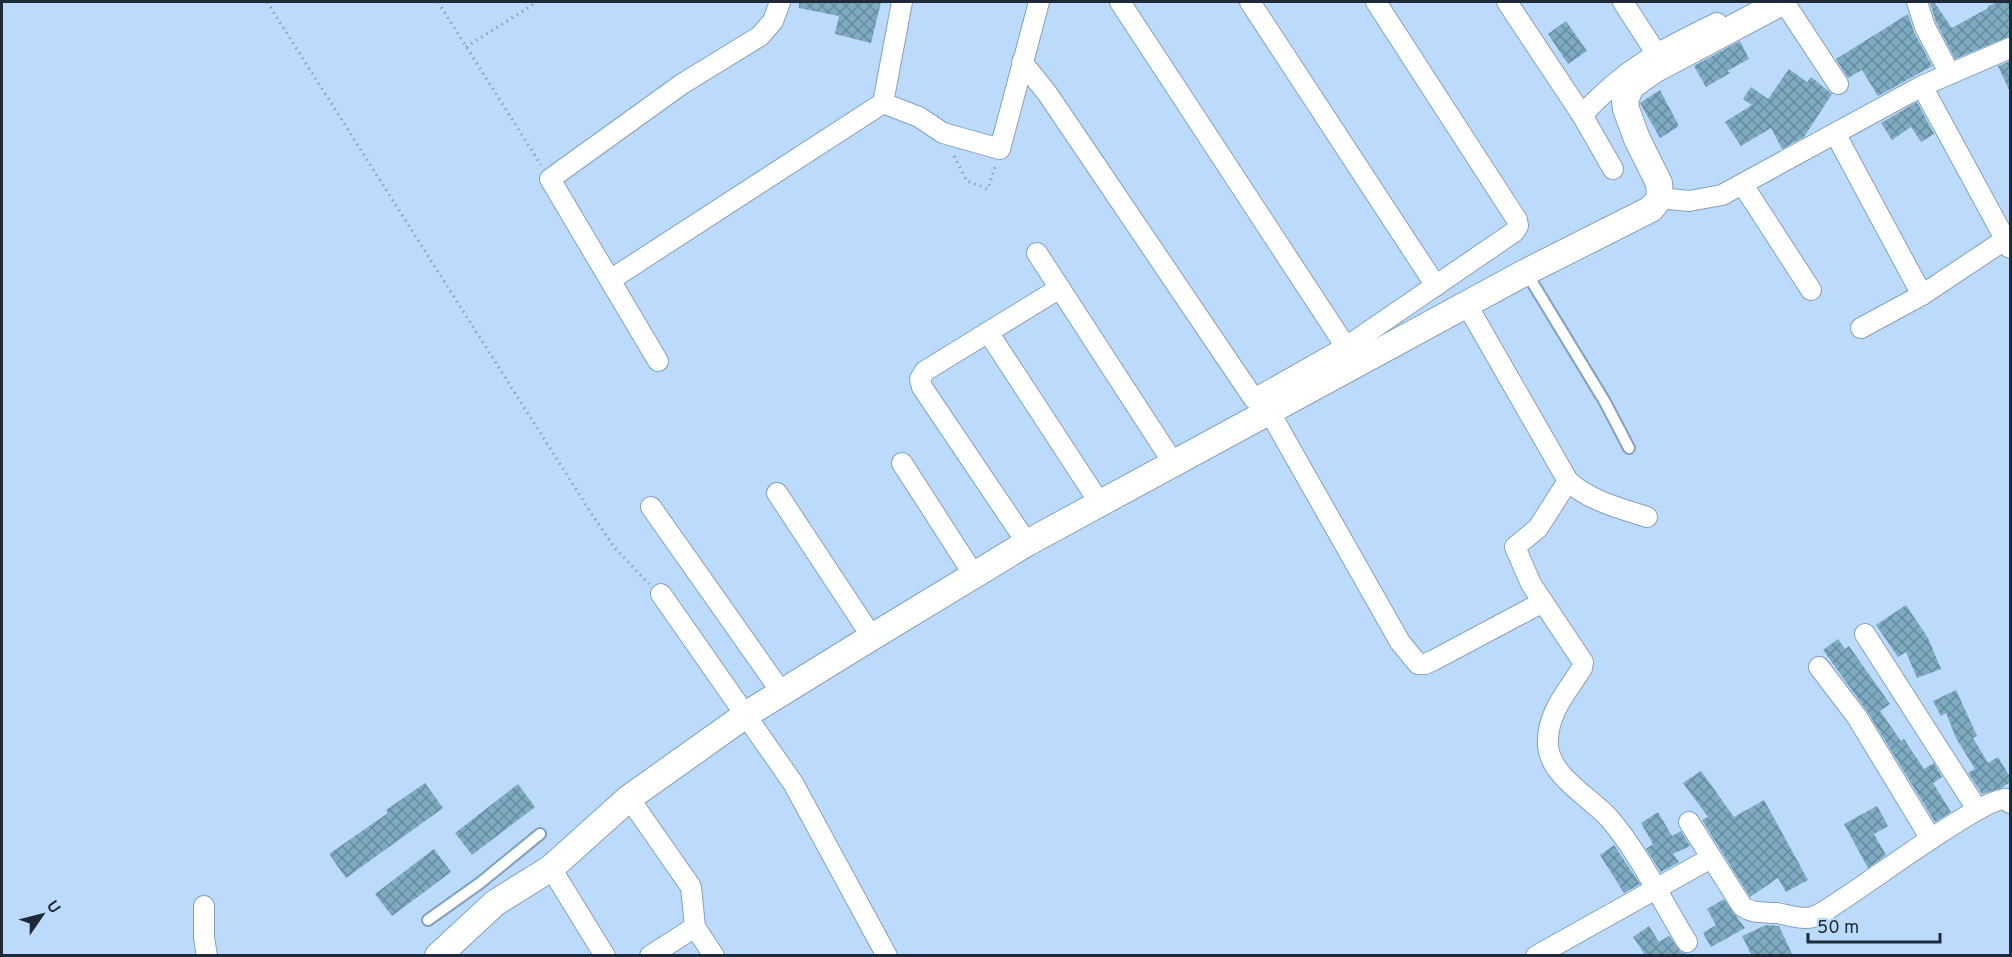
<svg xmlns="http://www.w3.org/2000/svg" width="2012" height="957" viewBox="0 0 2012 957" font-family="Overpass,sans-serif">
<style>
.building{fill:url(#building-cross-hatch)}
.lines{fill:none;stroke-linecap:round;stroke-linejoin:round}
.service-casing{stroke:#83a1c0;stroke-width:14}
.minor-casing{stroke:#83a1c0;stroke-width:22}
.tertiary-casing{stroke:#83a1c0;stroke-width:28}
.path{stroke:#89a2bc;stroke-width:3;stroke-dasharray:1.5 4.5;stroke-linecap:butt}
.service{stroke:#fff;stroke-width:10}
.minor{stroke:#fff;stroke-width:20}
.tertiary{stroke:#fff;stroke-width:26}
</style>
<defs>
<pattern id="building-cross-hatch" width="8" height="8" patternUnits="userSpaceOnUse" patternTransform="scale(1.5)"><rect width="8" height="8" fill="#7fabc1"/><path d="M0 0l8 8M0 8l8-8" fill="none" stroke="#678b9e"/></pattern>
</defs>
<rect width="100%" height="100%" fill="#bcdbfc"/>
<!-- building -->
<g class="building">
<path d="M799 2H881L871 43 835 34 839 16 799 8Z"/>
<path d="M1934 2 1952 28 1988 8V6L1998 2H2010V36L1955 59 1936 22 1930 3Z"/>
<path d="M1908 14 1914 32 1932 66 1878 96 1862 70 1848 78 1836 59Z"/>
<path d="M1566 21 1587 51 1568 64 1548 34Z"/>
<path d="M1740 41 1749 59 1727 71 1730 73 1706 87 1694 66Z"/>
<path d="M2010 61V92L1998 66Z"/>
<path d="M1789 69 1807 82 1811 77 1832 94 1804 137 1782 149 1771 128 1741 146 1725 122 1752 105 1743 99 1751 87 1768 99Z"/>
<path d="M1660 90 1679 126 1660 138 1640 103Z"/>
<path d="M1917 102 1934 134 1921 142 1911 127 1892 140 1881 123Z"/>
<path d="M1906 605 1928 638 1941 669 1917 678 1906 652 1898 657 1876 625Z"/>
<path d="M1838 639 1845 649 1849 646 1890 704 1880 711 1901 741 1904 739 1924 769 1934 763 1942 777 1933 783 1951 812 1935 822 1867 711 1823 650Z"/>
<path d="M1956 690 1977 736 1973 738 1988 763 1998 757 2010 777V782L2002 788 1982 794 1968 773 1975 769 1956 738 1946 713 1941 716 1933 701Z"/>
<path d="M1701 771 1734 817 1764 800 1808 880 1786 892 1778 878 1750 897 1702 820 1708 817 1683 783Z"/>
<path d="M425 783 443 808 346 878 329 854 388 813 386 810Z"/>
<path d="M518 784 535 807 472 855 455 833Z"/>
<path d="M1877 806 1888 826 1874 834 1886 855 1868 868 1844 824Z"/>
<path d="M1658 812 1672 836 1681 831 1690 846 1673 854 1679 862 1661 872 1646 849 1653 844 1641 823Z"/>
<path d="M1614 845 1640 884 1624 893 1600 855Z"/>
<path d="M434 849 451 872 392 916 375 894Z"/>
<path d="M1724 899 1745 928 1711 947 1703 933 1716 925 1707 909Z"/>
<path d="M1766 925 1779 926 1793 956H1752L1742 936Z"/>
<path d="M1649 926 1659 942 1669 936 1681 952 1692 956H1640L1644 953 1633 937Z"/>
</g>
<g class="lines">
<defs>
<g id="service">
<path d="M1526 272 1605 402 1629 448"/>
<path d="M428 920 480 883 540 834"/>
</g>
<g id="minor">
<path d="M902 2 883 103 919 117 943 133 1000 149 1039 2"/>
<path d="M1120 2 1346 347"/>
<path d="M1250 2 1436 286"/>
<path d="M1507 2 1582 115 1613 169"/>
<path d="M1623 2 1656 53"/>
<path d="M1784 2 1838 84"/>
<path d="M1917 2 1925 27 1950 74"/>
<path d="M1022 62 1047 93 1254 399 1346 347 1514 232 1518 226 1517 220 1376 2"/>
<path d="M1922 86 2010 248"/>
<path d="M1582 115C1625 68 1661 50 1717 23"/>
<path d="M1836 135 1922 295 2006 239"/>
<path d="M1743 185 1811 290"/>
<path d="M1660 198 1689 201 1722 195 1922 86 2010 48"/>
<path d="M1037 253 1174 464"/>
<path d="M610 280 883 103"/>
<path d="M1467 305 1568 481C1590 501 1619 508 1647 517"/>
<path d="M1861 328 1922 295"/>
<path d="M988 332 1101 505"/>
<path d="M658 361 550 179 682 84 760 36 773 21 780 2"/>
<path d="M1269 411 1400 642 1418 664H1425L1434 660 1543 602"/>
<path d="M902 463 974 575"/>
<path d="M1568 481 1538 528 1515 547 1531 584 1583 662 1582 668C1567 692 1546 714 1548 746 1551 777 1590 797 1609 818 1640 854 1662 902 1687 942"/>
<path d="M777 493 872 637"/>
<path d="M651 507 782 693"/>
<path d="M1027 543 922 387 920 379 925 371 1060 288"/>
<path d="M661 594 793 783 887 956"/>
<path d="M1865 634 1977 809"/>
<path d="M1819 667 1857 717 1931 839"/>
<path d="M629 798 691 887 695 927 714 956"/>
<path d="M1689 822 1742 906C1752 914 1764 912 1777 913 1789 915 1800 920 1813 917 1822 914 1832 906 1840 901 1869 883 1983 797 2006 799L2010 803"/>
<path d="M551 868 605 956"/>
<path d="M204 906V938L207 956"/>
<path d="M650 956 695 927"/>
<path d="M1536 956 1711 858"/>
</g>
<path id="tertiary" d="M438 956 495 903 551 868 629 798 747 714 872 637 1027 543 1526 272 1651 209 1660 198 1659 183 1637 139 1626 109 1625 101 1631 86 1654 70 1782 2"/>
</defs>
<!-- service casing -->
<use href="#service" class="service-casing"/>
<!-- minor casing -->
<use href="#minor" class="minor-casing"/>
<!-- tertiary casing -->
<use href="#tertiary" class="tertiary-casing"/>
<!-- path -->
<g class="path">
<path d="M267 2 593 516 614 547 649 584"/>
<path d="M438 2 541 165"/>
<path d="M466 47 537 2"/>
<path d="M954 156 967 181 988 189 995 167"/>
</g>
<!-- service -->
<use href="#service" class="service"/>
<!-- minor -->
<use href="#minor" class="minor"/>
<!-- tertiary -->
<use href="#tertiary" class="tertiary"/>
</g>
<!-- border -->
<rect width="2012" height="957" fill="none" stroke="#1e2a37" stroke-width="6"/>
<!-- north arrow -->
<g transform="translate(42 915) rotate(55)" stroke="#bcdbfc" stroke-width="4.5" paint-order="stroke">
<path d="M0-4.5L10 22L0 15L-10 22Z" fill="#1e2a37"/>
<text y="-9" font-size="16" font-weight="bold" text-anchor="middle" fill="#1e2a37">U</text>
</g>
<!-- scale -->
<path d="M1808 933v9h132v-9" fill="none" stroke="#1e2a37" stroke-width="3"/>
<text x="1817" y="933" font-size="18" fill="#1e2a37" stroke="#bcdbfc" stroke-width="4.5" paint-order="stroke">50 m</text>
</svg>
